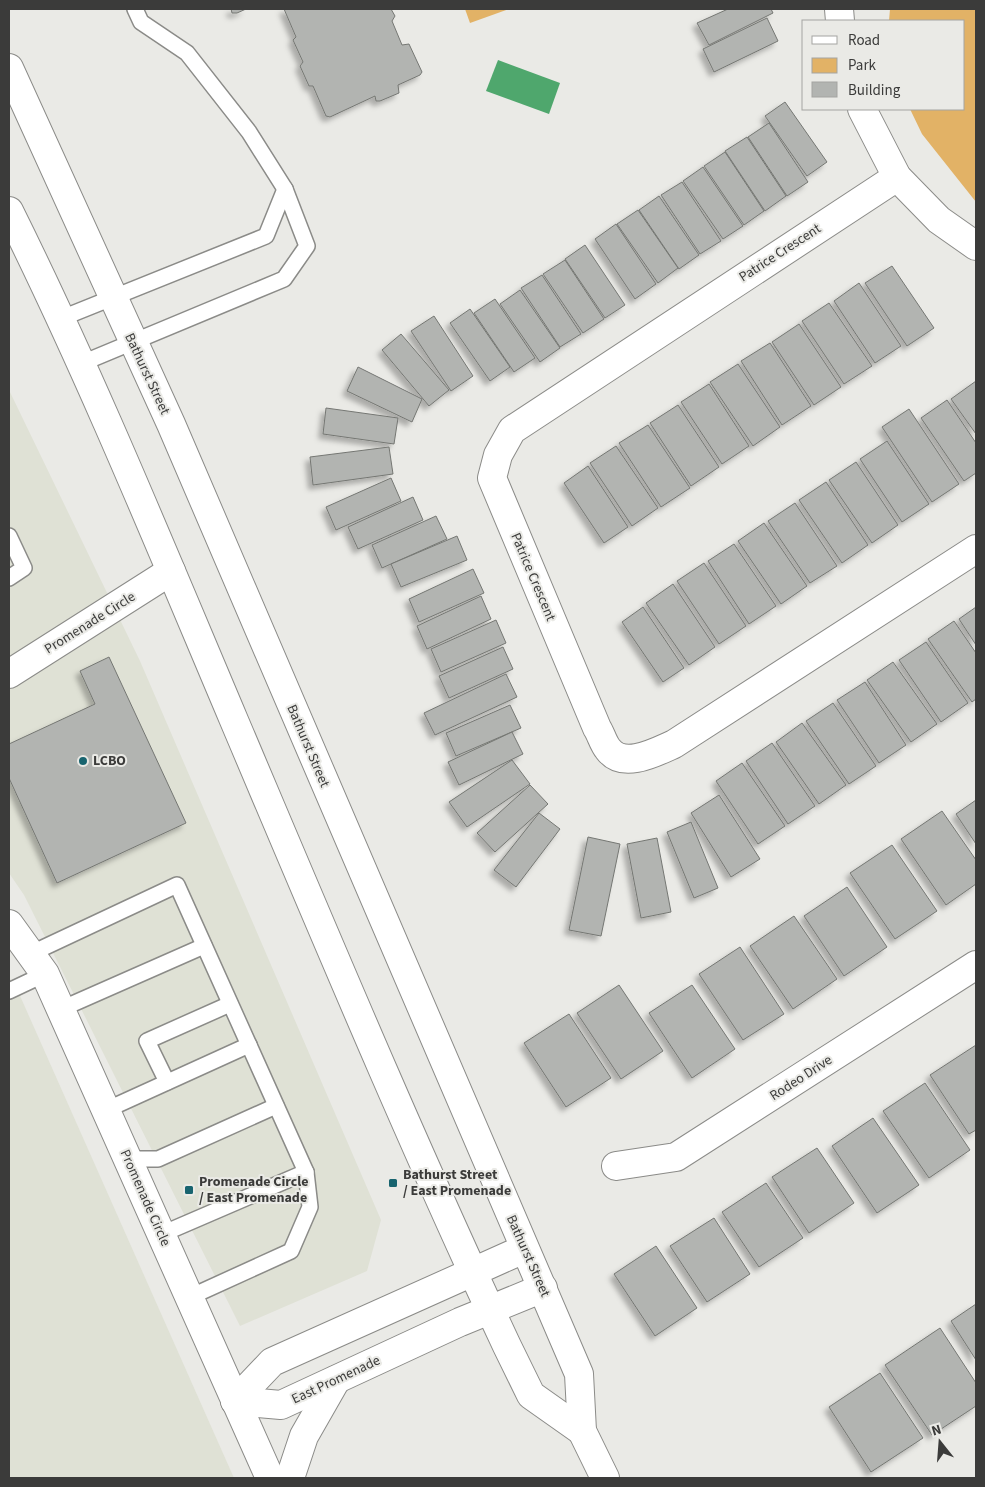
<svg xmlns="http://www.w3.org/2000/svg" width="985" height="1487" viewBox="0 0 985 1487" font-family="'Source Sans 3',sans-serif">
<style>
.built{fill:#dfe1d5}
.green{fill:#e2b266}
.water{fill:#4fa76d}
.building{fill:#b2b4b1;stroke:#757773;filter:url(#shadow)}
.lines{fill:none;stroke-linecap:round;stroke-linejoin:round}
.lane-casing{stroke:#8b8b88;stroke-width:18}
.street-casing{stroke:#8b8b88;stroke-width:30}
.secondary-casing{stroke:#8b8b88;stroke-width:30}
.lane{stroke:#fff;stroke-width:15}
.street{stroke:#fff;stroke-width:28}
.secondary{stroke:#fff;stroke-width:28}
.poi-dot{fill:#18646f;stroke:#eaeae6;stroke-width:2}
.labels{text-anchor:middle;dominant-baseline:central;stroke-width:4;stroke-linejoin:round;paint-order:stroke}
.street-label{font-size:14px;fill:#3b3b3a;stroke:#eaeae6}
.poi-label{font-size:14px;font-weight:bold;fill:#3b3b3a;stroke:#eaeae6;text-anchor:start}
</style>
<defs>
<filter id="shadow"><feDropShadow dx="-4.5" dy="4.5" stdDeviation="2.5" flood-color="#0004"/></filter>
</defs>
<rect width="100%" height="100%" fill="#eaeae6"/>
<!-- built -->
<g class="built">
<path d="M9 390 140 661 381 1220 367 1271 240 1326 24 895 9 873Z"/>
<path d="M9 977 17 989 234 1478H9Z"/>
</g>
<!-- green -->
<g class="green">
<path d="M465 9H509L470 23Z"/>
<path d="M890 9H976V202L922 134 910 109H964V21H889Z"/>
</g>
<!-- water -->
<path class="water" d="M498 60 560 83 549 114 486 91Z"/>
<!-- building -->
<g class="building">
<path d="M231 9H246L237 13H232Z"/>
<path d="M284 9H391L395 16 392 21 402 45 409 44 422 72 420 75 398 85 399 93 380 101H376L375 96 330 117 326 116 313 86H309L300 66 303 62 293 40 296 37Z"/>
<path d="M728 9H771L773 13 709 45 697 23Z"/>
<path d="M767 18 778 41 714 72 703 49Z"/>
<path d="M785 102 827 162 807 176 765 116Z"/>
<path d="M769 123 808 182 787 196 748 137Z"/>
<path d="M747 137 786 196 765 211 725 151Z"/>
<path d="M725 152 764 211 744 225 704 166Z"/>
<path d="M703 167 743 226 723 239 683 181Z"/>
<path d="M682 182 721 241 700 254 661 195Z"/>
<path d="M659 196 699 255 679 269 639 210Z"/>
<path d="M638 210 678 268 658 283 617 224Z"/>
<path d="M616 224 656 284 635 299 595 239Z"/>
<path d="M585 245 625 305 605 318 565 259Z"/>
<path d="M565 260 604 319 583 333 543 274Z"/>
<path d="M892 266 934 328 907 346 865 283Z"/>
<path d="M542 275 581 334 560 347 521 288Z"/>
<path d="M859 283 901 346 875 363 834 301Z"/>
<path d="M520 290 560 348 540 362 500 304Z"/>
<path d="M495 299 535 358 514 372 474 313Z"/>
<path d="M829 303 872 366 844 384 802 321Z"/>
<path d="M470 309 510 367 490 381 450 323Z"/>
<path d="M434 316 473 376 451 391 411 331Z"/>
<path d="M799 324 841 387 814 405 772 342Z"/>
<path d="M401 334 449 390 429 406 382 350Z"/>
<path d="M770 343 811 406 782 425 741 361Z"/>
<path d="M738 364 780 427 753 446 710 382Z"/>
<path d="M358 367 422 399 412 422 347 391Z"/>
<path d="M976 381V434L951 399Z"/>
<path d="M709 384 749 446 722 464 681 402Z"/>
<path d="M947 400 976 443V473L964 481 921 418Z"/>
<path d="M678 405 719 467 691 486 650 423Z"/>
<path d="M326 408 398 418 394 444 323 434Z"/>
<path d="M909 409 959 484 932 502 882 427Z"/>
<path d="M648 425 690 488 661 507 619 443Z"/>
<path d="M887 441 929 504 902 522 860 459Z"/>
<path d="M616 446 658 508 632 526 590 463Z"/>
<path d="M389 447 393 474 313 485 310 457Z"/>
<path d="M856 462 898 525 872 543 829 480Z"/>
<path d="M588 466 628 527 604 543 564 483Z"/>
<path d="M391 478 401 501 336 530 326 507Z"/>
<path d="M826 482 868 545 842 563 799 500Z"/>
<path d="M413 497 423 520 358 549 348 527Z"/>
<path d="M795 503 837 566 810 583 768 521Z"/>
<path d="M436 516 447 539 382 568 372 545Z"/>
<path d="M764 523 807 586 781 604 738 541Z"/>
<path d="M457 536 467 560 401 587 391 564Z"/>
<path d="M734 544 776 606 749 624 708 561Z"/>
<path d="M704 563 746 626 719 644 677 581Z"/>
<path d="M473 569 484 593 419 622 409 599Z"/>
<path d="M673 584 715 647 689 665 646 603Z"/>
<path d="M481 596 491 619 427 649 417 626Z"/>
<path d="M643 607 684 668 663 682 622 622Z"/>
<path d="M976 607V645L959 619Z"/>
<path d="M496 620 506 643 441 672 431 649Z"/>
<path d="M954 621 976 653V699L972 702 928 639Z"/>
<path d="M926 642 968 703 941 722 899 660Z"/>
<path d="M503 647 513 669 449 698 439 676Z"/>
<path d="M109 657 186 823 57 883 9 778V744L95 704 80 671Z"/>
<path d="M893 662 937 724 911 742 867 680Z"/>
<path d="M506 674 517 697 435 735 424 713Z"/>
<path d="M865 682 906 745 879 763 837 700Z"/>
<path d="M833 703 876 766 849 784 806 721Z"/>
<path d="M510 705 521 728 456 756 446 733Z"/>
<path d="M802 723 846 785 819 804 776 742Z"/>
<path d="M512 732 523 754 459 785 448 762Z"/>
<path d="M772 743 815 806 788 824 746 761Z"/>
<path d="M512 760 530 784 467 827 449 802Z"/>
<path d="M742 763 785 826 758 844 716 781Z"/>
<path d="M530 785 548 804 495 852 477 833Z"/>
<path d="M719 795 760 859 731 877 691 813Z"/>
<path d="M976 800V844L956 814Z"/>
<path d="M942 811 976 860V884L946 905 901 839Z"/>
<path d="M539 813 560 829 516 887 494 870Z"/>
<path d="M691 822 718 888 694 898 667 832Z"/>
<path d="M588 837 620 844 601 936 569 930Z"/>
<path d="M657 838 671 912 641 918 627 844Z"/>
<path d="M892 845 937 911 895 939 850 873Z"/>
<path d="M847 887 887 947 844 976 804 916Z"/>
<path d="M794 916 837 979 793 1009 750 946Z"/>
<path d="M740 947 784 1014 743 1040 699 974Z"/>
<path d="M619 985 663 1051 621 1079 577 1013Z"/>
<path d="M692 985 735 1049 692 1078 649 1013Z"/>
<path d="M569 1014 611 1078 566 1107 524 1043Z"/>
<path d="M976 1045V1130L969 1134 930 1075Z"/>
<path d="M925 1083 970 1150 929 1178 883 1111Z"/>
<path d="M873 1118 919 1185 877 1213 832 1146Z"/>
<path d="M817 1148 854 1203 809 1233 772 1177Z"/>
<path d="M766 1183 803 1238 759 1267 722 1212Z"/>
<path d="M714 1218 750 1274 707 1302 670 1246Z"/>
<path d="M656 1246 697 1308 655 1336 614 1274Z"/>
<path d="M976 1304V1360L951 1321Z"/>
<path d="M940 1328 976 1383V1406L932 1435 885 1365Z"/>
<path d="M880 1373 923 1438 871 1472 829 1407Z"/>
</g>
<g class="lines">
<defs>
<g id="lane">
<path d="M62 318 266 236 285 189"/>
<path d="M80 364 284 279 307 246 285 189 249 132 187 53 141 22 135 9"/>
<path d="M9 536 24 568 9 578"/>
<path d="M30 954 177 885 306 1172 310 1207 291 1251 190 1297"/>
<path d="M9 991 45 974"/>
<path d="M61 1009 204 946"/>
<path d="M167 1082 147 1041 230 1004"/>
<path d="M106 1110 249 1045"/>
<path d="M128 1159H158L276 1106"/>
<path d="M162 1234 306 1172"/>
</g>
<g id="street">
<path d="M839 9 840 21"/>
<path d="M862 109 897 177 939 220 976 246"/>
<path d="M897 177 512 430 498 455 492 478 597 728C601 734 603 743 608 749 623 770 656 752 674 744L976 549"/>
<path d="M9 674 171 571"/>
<path d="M9 924 45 974 270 1478"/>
<path d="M616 1166 676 1157 976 965"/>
<path d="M235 1401 281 1405 460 1322 543 1288"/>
<path d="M235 1401 272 1362 524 1249"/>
<path d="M290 1478 304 1436 336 1380"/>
</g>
<g id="secondary">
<path d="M9 68 171 424 579 1374 582 1431 605 1478"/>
<path d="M9 211C91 376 161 548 233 718 322 928 410 1139 507 1346L531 1395 582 1431"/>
</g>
</defs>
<!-- lane casing -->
<use href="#lane" class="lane-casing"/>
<!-- street casing -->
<use href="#street" class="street-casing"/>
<!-- secondary casing -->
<use href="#secondary" class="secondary-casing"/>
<!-- lane -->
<use href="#lane" class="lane"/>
<!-- street -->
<use href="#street" class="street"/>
<!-- secondary -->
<use href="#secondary" class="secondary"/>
</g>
<!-- markers -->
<g class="poi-dot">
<circle cx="83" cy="761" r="5"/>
<rect x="388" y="1178" width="10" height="10" rx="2.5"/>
<rect x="184" y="1185" width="10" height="10" rx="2.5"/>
</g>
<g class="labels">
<!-- street labels -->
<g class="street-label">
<text transform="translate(780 253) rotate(-33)">Patrice Crescent</text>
<text transform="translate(147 374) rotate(65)">Bathurst Street</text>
<text transform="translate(533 577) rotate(67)">Patrice Crescent</text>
<text transform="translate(90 623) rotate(-32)">Promenade Circle</text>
<text transform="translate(308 746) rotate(67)">Bathurst Street</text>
<text transform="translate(801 1078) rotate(-33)">Rodeo Drive</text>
<text transform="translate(145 1198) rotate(66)">Promenade Circle</text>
<text transform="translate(528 1256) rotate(66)">Bathurst Street</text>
<text transform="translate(336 1380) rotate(-25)">East Promenade</text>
</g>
<!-- poi labels -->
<g class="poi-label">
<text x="93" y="761">LCBO</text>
<text x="403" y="1175">Bathurst Street<tspan x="403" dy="16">/ East Promenade</tspan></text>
<text x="199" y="1182">Promenade Circle<tspan x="199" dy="16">/ East Promenade</tspan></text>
</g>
</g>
<!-- border -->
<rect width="985" height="1487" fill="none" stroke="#3b3b3a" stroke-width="20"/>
<!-- legend -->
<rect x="802" y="20" width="162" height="90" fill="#eaeae6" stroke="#a4a4a1"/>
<rect x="812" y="36" width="25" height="8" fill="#ffffff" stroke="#a4a4a1"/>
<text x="848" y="45" font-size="15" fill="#3b3b3a">Road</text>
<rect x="812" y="58" width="25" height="15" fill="#e2b266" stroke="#a4a4a1"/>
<text x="848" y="70" font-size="15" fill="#3b3b3a">Park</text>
<rect x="812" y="82" width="25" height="15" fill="#b2b4b1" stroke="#a4a4a1"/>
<text x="848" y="95" font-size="15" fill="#3b3b3a">Building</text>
<!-- north arrow -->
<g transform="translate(940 1442) rotate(343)" stroke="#eaeae6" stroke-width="4" paint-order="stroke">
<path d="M0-4L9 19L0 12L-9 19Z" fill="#3b3b3a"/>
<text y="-8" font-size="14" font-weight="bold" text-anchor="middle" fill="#3b3b3a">N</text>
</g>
</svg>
